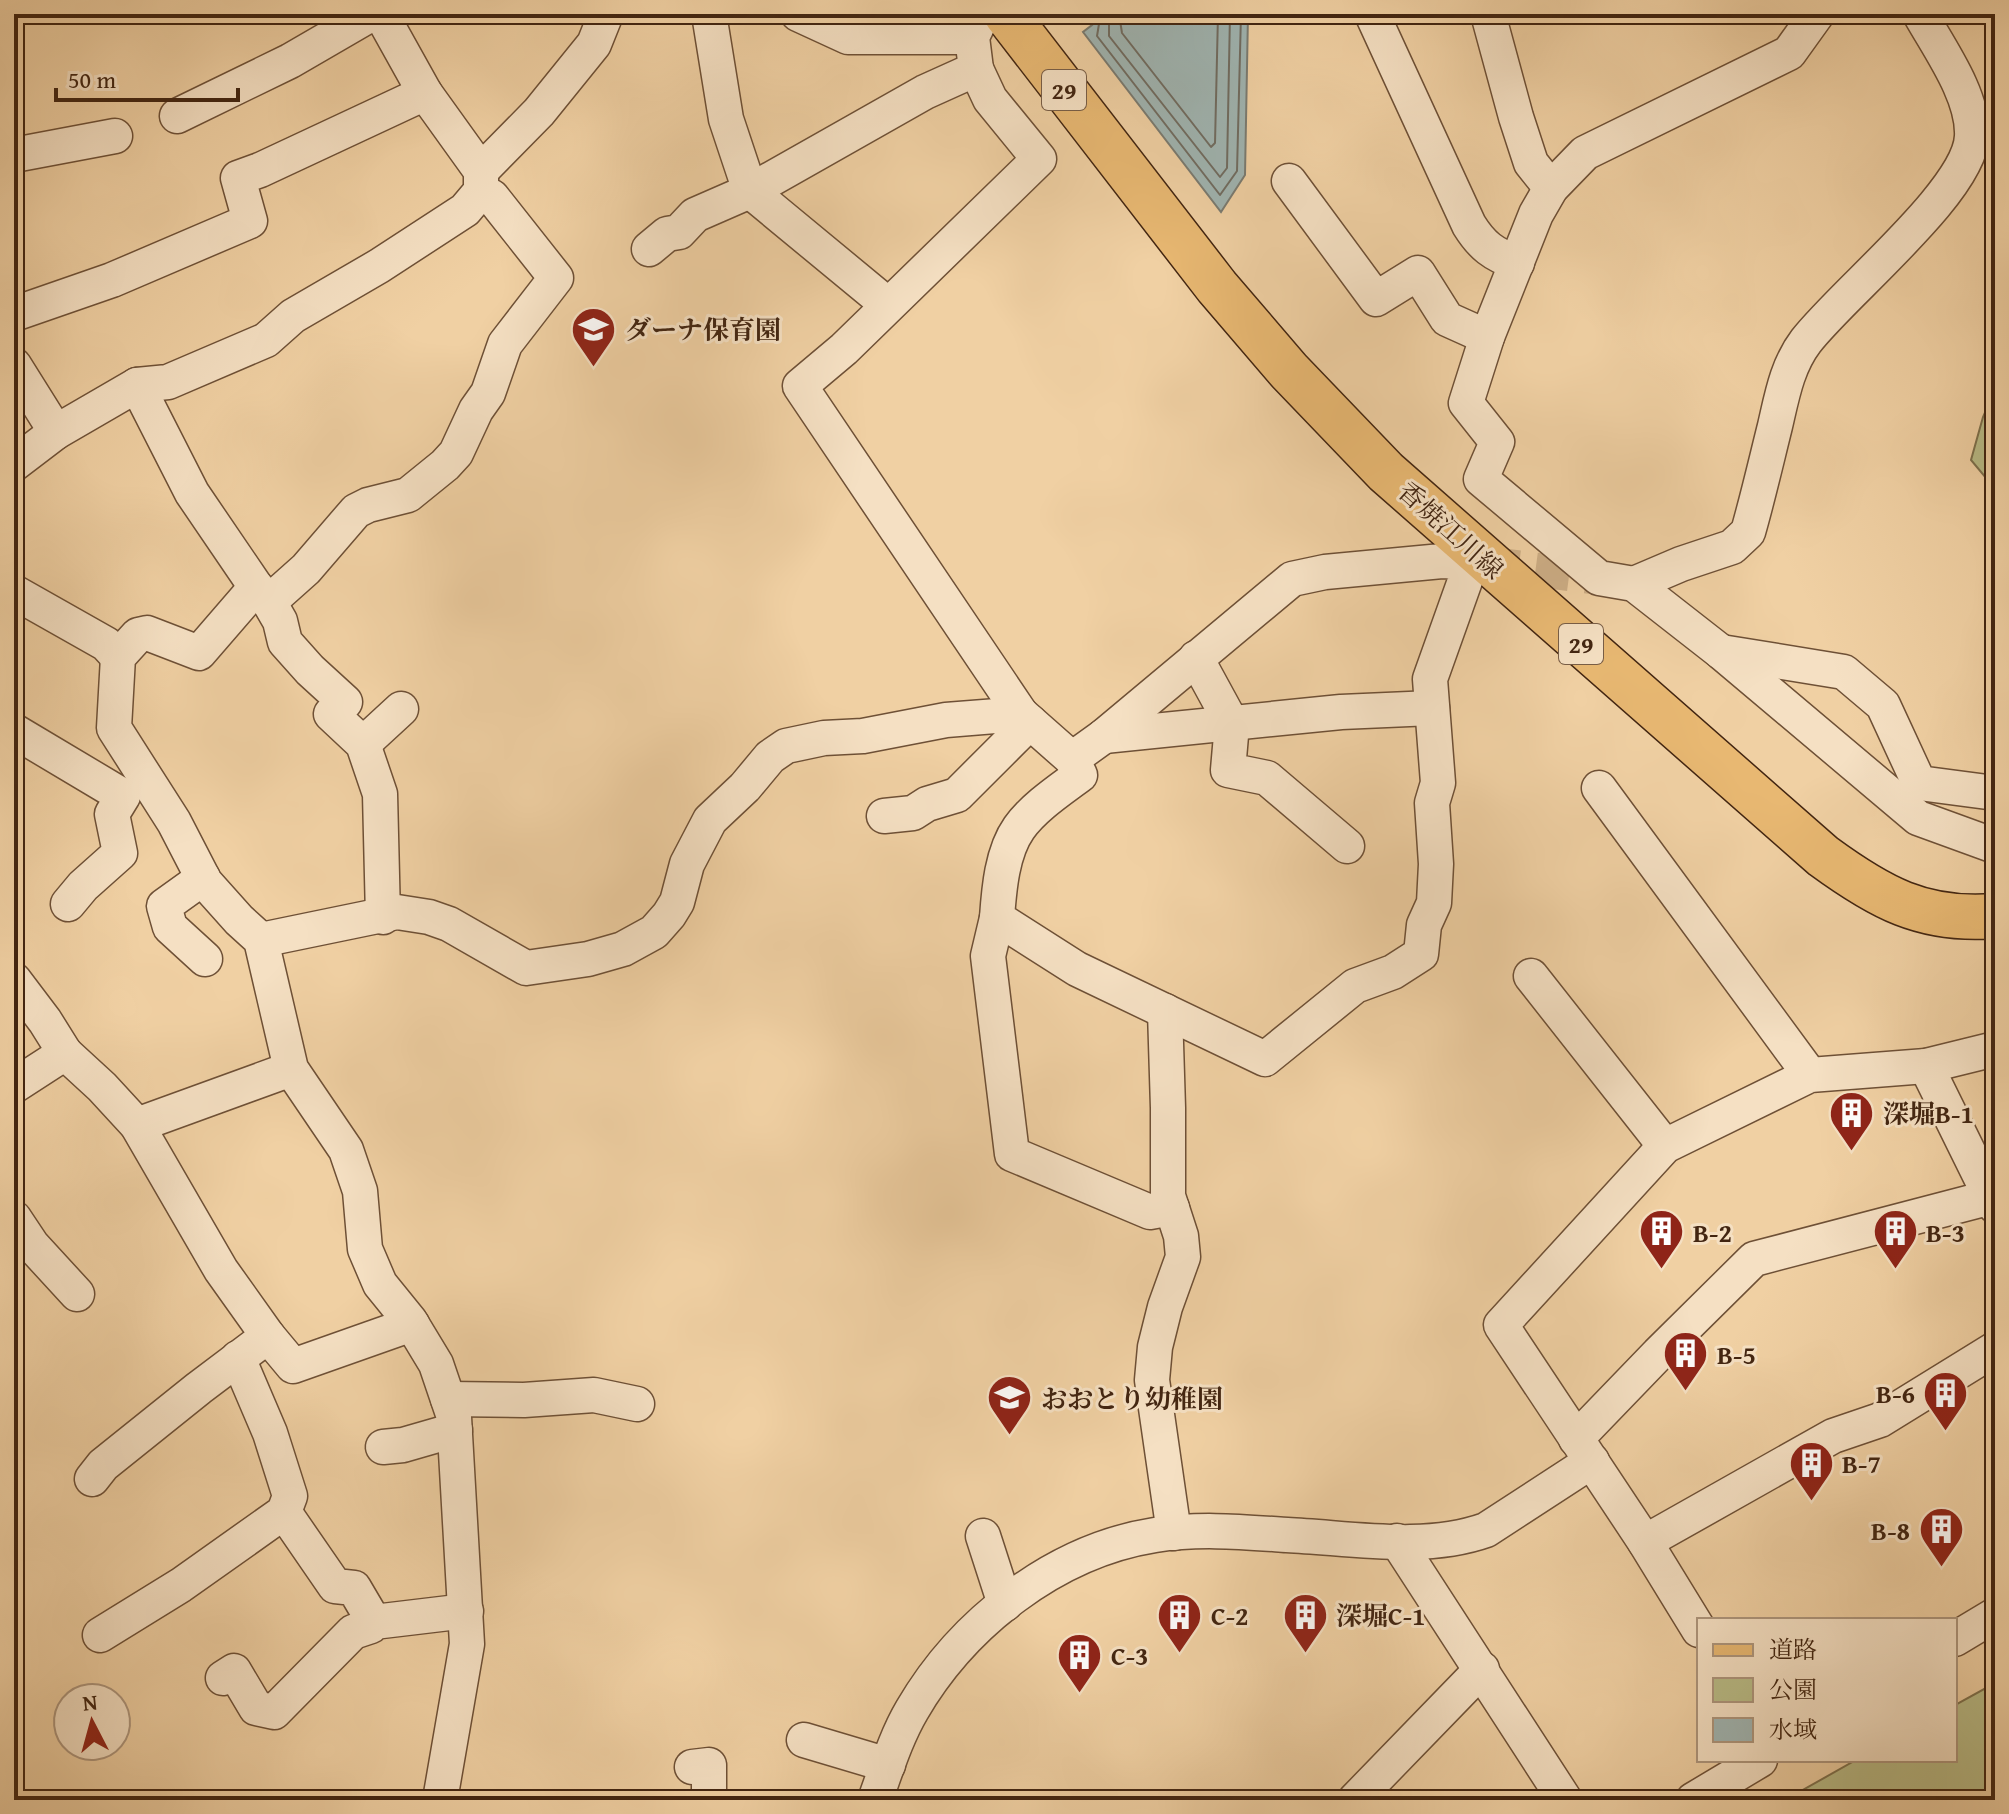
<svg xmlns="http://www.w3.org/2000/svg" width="2009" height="1814" viewBox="0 0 2009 1814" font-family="'Gentium Book Plus','Noto Serif JP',serif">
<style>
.green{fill:#b8bb86;stroke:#7d704c;stroke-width:2}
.water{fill:#9fb4b1;stroke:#7a7b71;stroke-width:2}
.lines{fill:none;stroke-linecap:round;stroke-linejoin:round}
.shore{stroke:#706c61;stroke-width:2}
.minor-tunnel{stroke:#cdae86;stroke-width:34;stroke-dasharray:34 17;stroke-linecap:butt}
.minor-casing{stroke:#6e5036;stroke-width:37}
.major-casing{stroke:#422511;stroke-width:47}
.minor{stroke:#f5e0c3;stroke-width:34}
.major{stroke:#e8b872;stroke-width:44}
.labels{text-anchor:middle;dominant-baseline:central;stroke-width:6;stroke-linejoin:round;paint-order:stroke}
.shield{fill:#f5e0c3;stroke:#785d46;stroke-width:2}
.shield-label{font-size:24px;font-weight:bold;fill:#422511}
.poi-label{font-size:26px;font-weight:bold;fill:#422511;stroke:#f5e0c3;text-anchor:start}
.street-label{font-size:26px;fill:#422511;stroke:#f5e0c3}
</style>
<rect width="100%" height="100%" fill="#f0d0a3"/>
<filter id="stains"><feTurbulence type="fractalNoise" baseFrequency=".0025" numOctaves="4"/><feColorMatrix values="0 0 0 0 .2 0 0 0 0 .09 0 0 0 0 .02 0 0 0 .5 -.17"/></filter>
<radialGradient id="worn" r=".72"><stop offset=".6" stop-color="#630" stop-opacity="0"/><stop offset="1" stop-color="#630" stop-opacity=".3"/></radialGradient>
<!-- green -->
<g class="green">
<path d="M1995 390V473L1986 478 1971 460 1983 417Z"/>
<path d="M1995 1683V1800H1785L1856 1760H1955V1705Z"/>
</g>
<!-- water -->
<path class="water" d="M1083 14H1248L1245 175 1221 212 1083 32 1092 25Z"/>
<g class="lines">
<!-- shore -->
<g class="shore">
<path d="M1094 14 1099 24 1097 36 1220 195 1237 171 1241 14"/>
<path d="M1106 14 1109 22V36L1220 177 1227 168 1230 14"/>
<path d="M1119 14 1122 33 1211 147 1215 143 1218 14"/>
</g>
<!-- minor-tunnel -->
<path class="minor-tunnel" d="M1485 563 1599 578"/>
<defs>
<g id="minor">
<path d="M709 14 726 119 750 191 888 305"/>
<path d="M798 14 848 37H972"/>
<path d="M1372 14 1469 225C1482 246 1493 254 1517 263"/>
<path d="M1488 14 1516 117 1531 163 1551 188"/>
<path d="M1817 14 1789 53 1585 153 1551 188 1536 214 1487 337 1466 403 1497 442 1481 479 1599 578 1634 584 1721 652 1918 818 1995 846"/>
<path d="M976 69 990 99 1039 159 844 349 800 386 1021 714"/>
<path d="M177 116 290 61 371 14"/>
<path d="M14 155 115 136"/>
<path d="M481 171 539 112 594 44 606 14"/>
<path d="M1289 181 1376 299 1418 273 1447 319 1487 337"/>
<path d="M649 249 667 234 679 232 695 215 750 191 925 92 976 69 972 37 983 14"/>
<path d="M14 314 112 280 250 221 238 178 260 170 425 93"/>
<path d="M14 365 56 432"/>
<path d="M137 385 192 493 256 587"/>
<path d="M14 464 56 432 137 385 168 382 266 340 293 316 379 266 465 210 481 191V171L425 93 381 14"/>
<path d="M1471 564 1430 679 1438 783 1432 803 1436 864 1434 903 1424 925 1421 954 1393 972 1355 986 1265 1059 1077 969 997 918C999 889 1002 852 1019 828 1034 807 1060 790 1080 775L1072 759 1104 736 1292 579 1325 572 1442 561 1479 563"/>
<path d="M1634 584 1681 564 1732 547 1748 532C1758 497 1766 462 1775 426 1782 396 1787 366 1806 341 1843 293 1970 191 1972 136 1974 96 1939 48 1920 14"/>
<path d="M14 592 106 644 118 657"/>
<path d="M269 602 280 621 285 642 310 670 345 702 331 714 363 744 380 794 383 917"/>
<path d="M1721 652 1844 672 1883 705 1919 783 1995 793"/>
<path d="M1196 658 1232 724 1228 770 1267 778 1347 846"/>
<path d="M14 731 123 796 112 814 120 853 83 886 68 904"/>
<path d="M1104 736 1341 712 1432 708"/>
<path d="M363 744 401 709"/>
<path d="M1599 788 1810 1075"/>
<path d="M884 816 913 813 927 804 957 795 1030 722"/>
<path d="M203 878 164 906 170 927 205 959"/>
<path d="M997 918 988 956 1012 1154 1150 1212 1172 1208"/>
<path d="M261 940 397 912 429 917 449 924 526 968 588 959 623 949 654 932 669 915 677 902 687 864 710 820 745 787 770 757 786 746 824 738 863 736 946 720 1021 714 1072 759"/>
<path d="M1531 976 1665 1146"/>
<path d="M14 980 45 1021 65 1053"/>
<path d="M1165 1011 1168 1108V1196L1181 1236 1183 1257 1165 1307 1155 1347 1152 1380 1174 1533"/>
<path d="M1926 1066 1995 1206"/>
<path d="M14 1086 65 1053 102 1087 137 1125 221 1270 268 1336 199 1388 103 1465 92 1479"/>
<path d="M137 1125 291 1069"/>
<path d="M14 1218 32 1245 77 1294"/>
<path d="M268 1336 293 1366 412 1324"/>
<path d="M448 1399 524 1400 594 1395 637 1404"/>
<path d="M1576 1439 1658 1354 1754 1259 1995 1196"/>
<path d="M383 1447 403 1445 455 1430"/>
<path d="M284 1512 335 1586 354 1588 374 1622"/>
<path d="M983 1536 1005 1604"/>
<path d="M1397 1541 1565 1800"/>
<path d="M1645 1542 1833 1436 1880 1420 1995 1349"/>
<path d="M1699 1630 1645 1542 1501 1325 1665 1146 1810 1075 1926 1066 1995 1049"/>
<path d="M100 1635 181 1585 284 1512 290 1496 270 1433 238 1358"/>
<path d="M1955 1639 1995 1615"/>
<path d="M223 1678 234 1671 256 1708 274 1712 353 1632 371 1626 374 1622 466 1611"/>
<path d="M804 1740 888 1765"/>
<path d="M692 1767 709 1765V1800"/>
<path d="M440 1800 467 1644 454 1417 436 1364 410 1321 380 1284 365 1249 360 1191 346 1150 291 1069 261 940 239 920 205 882 174 822 114 728 118 657 138 635 147 633 199 653 256 587 269 602 306 569 356 511 368 505 408 495 445 465 456 453 476 410 488 393 505 344 556 278 492 197 481 191"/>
<path d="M875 1800C886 1770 896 1737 912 1710 962 1624 1054 1551 1155 1535 1199 1528 1243 1532 1287 1535 1351 1538 1424 1552 1486 1530L1592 1461"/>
<path d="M1355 1800 1482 1669"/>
<path d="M1693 1800 1760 1760"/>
</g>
<path id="major" d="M1006 14 1217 287 1289 371 1386 472 1823 856C1879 897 1923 922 1995 916"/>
</defs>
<!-- minor casing -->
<use href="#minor" class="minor-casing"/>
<!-- major casing -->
<use href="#major" class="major-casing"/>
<!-- minor -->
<use href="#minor" class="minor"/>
<!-- major -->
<use href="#major" class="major"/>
</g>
<!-- icons -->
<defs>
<symbol id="school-pin" viewBox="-11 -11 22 30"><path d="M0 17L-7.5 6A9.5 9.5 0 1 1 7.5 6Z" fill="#8f2418" stroke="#f5e0c3"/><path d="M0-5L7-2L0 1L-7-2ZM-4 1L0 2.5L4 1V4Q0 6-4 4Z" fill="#fff"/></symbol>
<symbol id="building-pin" viewBox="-11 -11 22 30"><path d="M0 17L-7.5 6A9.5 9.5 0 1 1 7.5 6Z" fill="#8f2418" stroke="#f5e0c3"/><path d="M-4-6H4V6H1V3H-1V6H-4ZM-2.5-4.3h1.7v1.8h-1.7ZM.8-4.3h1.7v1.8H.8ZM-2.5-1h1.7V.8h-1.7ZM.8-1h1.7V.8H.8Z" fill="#fff"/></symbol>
</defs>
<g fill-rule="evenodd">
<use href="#school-pin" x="568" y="304" width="51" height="69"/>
<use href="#building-pin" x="1826" y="1088" width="51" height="69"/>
<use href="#building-pin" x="1636" y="1206" width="51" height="69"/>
<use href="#building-pin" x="1870" y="1206" width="51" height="69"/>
<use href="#building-pin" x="1660" y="1328" width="51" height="69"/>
<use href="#building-pin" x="1920" y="1368" width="51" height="69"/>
<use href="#school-pin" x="984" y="1372" width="51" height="69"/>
<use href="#building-pin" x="1786" y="1438" width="51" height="69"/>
<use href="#building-pin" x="1916" y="1504" width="51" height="69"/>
<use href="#building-pin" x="1154" y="1590" width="51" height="69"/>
<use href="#building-pin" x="1280" y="1590" width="51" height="69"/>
<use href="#building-pin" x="1054" y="1630" width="51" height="69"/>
</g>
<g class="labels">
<!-- shield labels -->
<g class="shield">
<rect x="1042" y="70" width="44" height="40" rx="6"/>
<rect x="1559" y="624" width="44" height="40" rx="6"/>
</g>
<g class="shield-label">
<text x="1064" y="90">29</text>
<text x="1581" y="644">29</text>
</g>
<!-- poi labels -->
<g class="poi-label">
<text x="625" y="329">ダーナ保育園</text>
<text x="1883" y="1113">深堀B-1</text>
<text x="1693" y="1232">B-2</text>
<text x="1926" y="1232">B-3</text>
<text x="1717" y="1354">B-5</text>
<text x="1915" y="1393" text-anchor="end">B-6</text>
<text x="1041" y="1398">おおとり幼稚園</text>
<text x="1842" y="1463">B-7</text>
<text x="1910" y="1530" text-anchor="end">B-8</text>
<text x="1211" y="1615">C-2</text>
<text x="1336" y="1615">深堀C-1</text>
<text x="1111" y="1655">C-3</text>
</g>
<!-- street labels -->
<g class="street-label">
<text transform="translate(1451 530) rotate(42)">香焼江川線</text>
</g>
</g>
<!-- margin -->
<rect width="2009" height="1814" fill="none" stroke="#f0d0a3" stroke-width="48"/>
<rect x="16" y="16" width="1977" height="1782" fill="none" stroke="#422511" stroke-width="4"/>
<rect x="24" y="24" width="1961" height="1766" fill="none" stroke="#422511" stroke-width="2"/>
<!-- legend -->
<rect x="1697" y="1618" width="260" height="144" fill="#f5e0c3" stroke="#ad957c" stroke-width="2"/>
<rect x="1713" y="1644" width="40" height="12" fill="#e8b872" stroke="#ad957c" stroke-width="2"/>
<text x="1769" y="1658" font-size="24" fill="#422511">道路</text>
<rect x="1713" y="1678" width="40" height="24" fill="#b8bb86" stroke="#ad957c" stroke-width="2"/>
<text x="1769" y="1698" font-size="24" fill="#422511">公園</text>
<rect x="1713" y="1718" width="40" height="24" fill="#9fb4b1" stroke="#ad957c" stroke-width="2"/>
<text x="1769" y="1738" font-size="24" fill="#422511">水域</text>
<!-- north arrow -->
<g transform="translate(92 1722) rotate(354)"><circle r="38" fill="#f5e0c3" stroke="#ad957c" stroke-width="2"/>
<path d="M0-6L14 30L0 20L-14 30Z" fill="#8f2418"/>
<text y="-12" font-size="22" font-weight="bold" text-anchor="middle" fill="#422511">N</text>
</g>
<!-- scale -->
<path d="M56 88v12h182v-12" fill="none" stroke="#422511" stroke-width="4"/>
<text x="68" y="88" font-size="24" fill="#422511" stroke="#f5e0c3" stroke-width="6" paint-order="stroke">50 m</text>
<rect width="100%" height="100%" filter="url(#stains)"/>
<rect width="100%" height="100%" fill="url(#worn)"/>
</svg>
